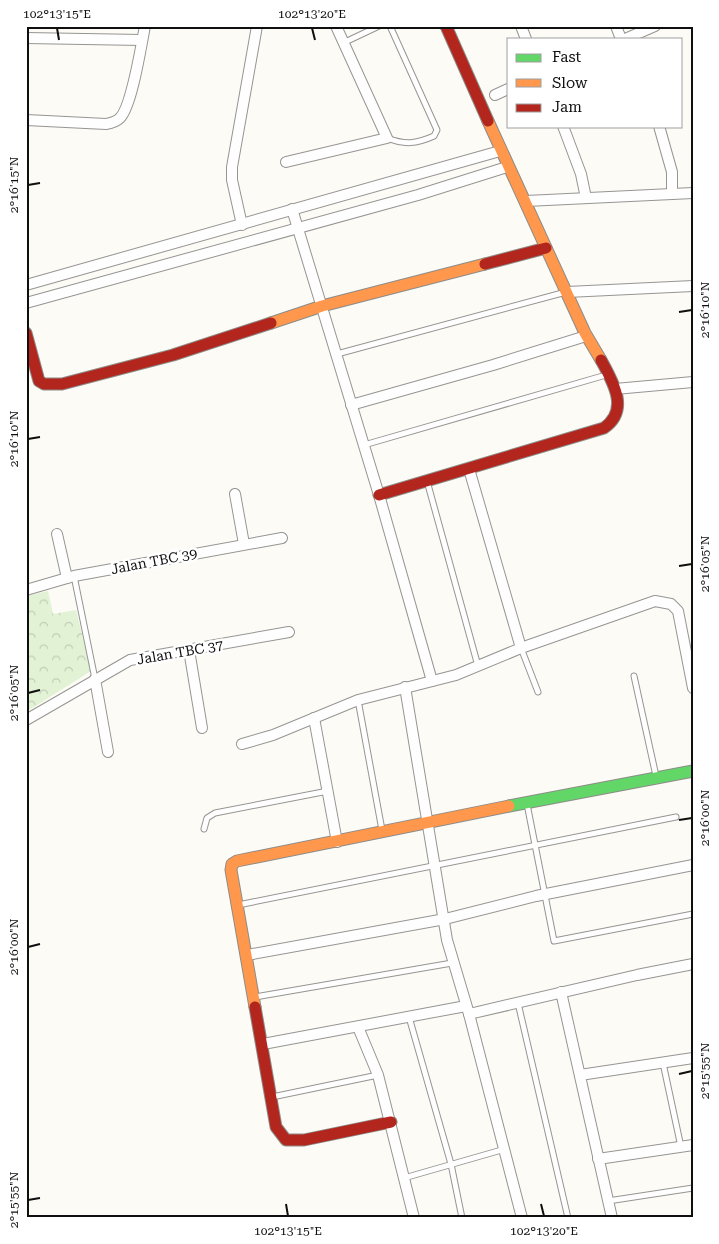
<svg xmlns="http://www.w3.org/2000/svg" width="719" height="1244" viewBox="0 0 719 1244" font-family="'Roboto Serif',serif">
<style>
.park{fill:url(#park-crowns)}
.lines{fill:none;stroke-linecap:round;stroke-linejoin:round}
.lane-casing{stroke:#969593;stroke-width:7}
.street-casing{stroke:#969593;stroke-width:12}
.fast-casing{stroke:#8c8c89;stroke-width:13}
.slow-casing{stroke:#8c8c89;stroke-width:13}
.jam-casing{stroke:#8c8c89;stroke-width:13}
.lane{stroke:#fffefe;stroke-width:5}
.street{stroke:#fffefe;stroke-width:10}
.fast{stroke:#63d668;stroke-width:11}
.slow{stroke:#ff974d;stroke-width:11}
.jam{stroke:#b3261e;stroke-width:11}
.ticks{fill:none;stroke:#0f0f0f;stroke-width:2}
.labels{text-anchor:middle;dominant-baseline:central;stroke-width:5;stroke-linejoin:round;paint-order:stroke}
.street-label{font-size:14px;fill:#0f0f0f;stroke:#fff}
.neatline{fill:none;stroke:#0f0f0f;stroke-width:2}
.ticks-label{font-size:12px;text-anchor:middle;fill:#0f0f0f}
</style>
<defs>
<pattern id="park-crowns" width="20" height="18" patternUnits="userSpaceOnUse" patternTransform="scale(1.25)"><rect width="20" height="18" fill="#e2f2d5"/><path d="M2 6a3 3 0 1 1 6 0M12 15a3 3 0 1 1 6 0" fill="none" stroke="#c1ceb6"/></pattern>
</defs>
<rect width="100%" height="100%" fill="#fcfbf5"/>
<!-- park -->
<path class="park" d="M48 591 53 614 76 610 91 671 26 712V596Z"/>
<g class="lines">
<defs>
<g id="lane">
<path d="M343 43 379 26"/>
<path d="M387 138C405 145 416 144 434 136L437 130 390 26"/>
<path d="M337 354 566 292"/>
<path d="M364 445 606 375"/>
<path d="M427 481 478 666"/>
<path d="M74 576 95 679"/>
<path d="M521 648 538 692"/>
<path d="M634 676 656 776"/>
<path d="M358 700 382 830"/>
<path d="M527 804 554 941 693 914"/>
<path d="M204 829 207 818 215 813 328 791"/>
<path d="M238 905 676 817"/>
<path d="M255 997 452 963"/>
<path d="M518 1003 568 1218"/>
<path d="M409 1017 451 1164 462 1218"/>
<path d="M663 1063 681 1147"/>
<path d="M272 1097 378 1075"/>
<path d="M404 1178 505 1149"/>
<path d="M608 1201 693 1188"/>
</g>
<g id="street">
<path d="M521 26 526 39"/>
<path d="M616 26 621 39"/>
<path d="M26 38 142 40"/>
<path d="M625 39 655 26"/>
<path d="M495 95 508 89"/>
<path d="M26 120 106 124C112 123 116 122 120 118 132 106 141 46 145 26"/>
<path d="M563 126 581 174 586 198"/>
<path d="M659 126 672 172V194"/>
<path d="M286 162 387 138 336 26"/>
<path d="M526 201 693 193"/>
<path d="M292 209 379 495 432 681"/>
<path d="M242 225 232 180V167L257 26"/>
<path d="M26 285 500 151"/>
<path d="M567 292 693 286"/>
<path d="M26 303 418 195 507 167"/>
<path d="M615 389 693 382"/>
<path d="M351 405 493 365 586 336"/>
<path d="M469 469 521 648"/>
<path d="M235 494 244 544"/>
<path d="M57 534 67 578"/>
<path d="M26 590 74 576 282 538"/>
<path d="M189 650 202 728"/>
<path d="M95 679 108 752"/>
<path d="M405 687 447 940 469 1014 522 1218"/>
<path d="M314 718 337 842"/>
<path d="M26 720 130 660 289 632"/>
<path d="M242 744 273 735 358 700 456 675 521 648 655 601 671 604 678 611 693 688"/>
<path d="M247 955 445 919 536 896 693 865"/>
<path d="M561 992 612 1218"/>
<path d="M469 1014 637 975 693 964"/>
<path d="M358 1027 378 1075 414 1218"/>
<path d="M263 1044 466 1006"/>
<path d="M580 1075 693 1058"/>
<path d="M598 1159 693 1145"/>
</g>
<path id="fast" d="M509 806 693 771"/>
<g id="slow">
<path d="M488 121 585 333 601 360"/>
<path d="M271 323 322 306 485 264"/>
<path d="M255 1007 231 870 232 864 237 861 509 806"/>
</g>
<g id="jam">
<path d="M446 26 488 121"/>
<path d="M485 264 546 248"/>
<path d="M26 333 39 381 44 384H62L173 355 271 323"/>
<path d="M379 495 604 428C630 410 613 382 601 360"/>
<path d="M255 1007 276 1127 286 1140H304L391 1122"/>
</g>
</defs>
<!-- lane casing -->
<use href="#lane" class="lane-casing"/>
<!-- street casing -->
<use href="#street" class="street-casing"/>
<!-- fast casing -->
<use href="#fast" class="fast-casing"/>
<!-- slow casing -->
<use href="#slow" class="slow-casing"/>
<!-- jam casing -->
<use href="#jam" class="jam-casing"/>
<!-- lane -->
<use href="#lane" class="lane"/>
<!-- street -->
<use href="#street" class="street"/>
<!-- fast -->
<use href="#fast" class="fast"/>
<!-- slow -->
<use href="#slow" class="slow"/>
<!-- jam -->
<use href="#jam" class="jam"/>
</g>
<!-- ticks -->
<path class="ticks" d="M57 28 59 40M312 28 315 40M28 185 40 183M679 312 692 310M28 439 40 437M679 566 692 564M28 693 40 690M679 820 692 818M28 947 40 944M679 1074 692 1071M28 1200 40 1198M286 1204 288 1216M541 1204 544 1216"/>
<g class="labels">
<!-- street labels -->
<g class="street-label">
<text transform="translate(154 561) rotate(-11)">Jalan TBC 39</text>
<text transform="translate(180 652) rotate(-10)">Jalan TBC 37</text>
</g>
</g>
<!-- border -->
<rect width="719" height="1244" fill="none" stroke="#ffffff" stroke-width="55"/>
<!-- legend -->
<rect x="507" y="38" width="175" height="90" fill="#ffffff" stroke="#9f9f9f"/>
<rect x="516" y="54" width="25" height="8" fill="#63d668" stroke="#9f9f9f"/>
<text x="552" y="62" font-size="15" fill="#0f0f0f">Fast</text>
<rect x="516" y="79" width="25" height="8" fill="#ff974d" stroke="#9f9f9f"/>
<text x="552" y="88" font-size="15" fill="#0f0f0f">Slow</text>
<rect x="516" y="104" width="25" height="8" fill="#b3261e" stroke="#9f9f9f"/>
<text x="552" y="112" font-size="15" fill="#0f0f0f">Jam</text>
<rect x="28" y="28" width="664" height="1188" class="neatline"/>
<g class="ticks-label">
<text x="57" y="18">102°13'15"E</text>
<text x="312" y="18">102°13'20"E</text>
<text transform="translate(14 185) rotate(-90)" y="4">2°16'15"N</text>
<text transform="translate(705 310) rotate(-90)" y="4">2°16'10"N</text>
<text transform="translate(14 439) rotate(-90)" y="4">2°16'10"N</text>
<text transform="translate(705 564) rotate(-90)" y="4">2°16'05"N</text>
<text transform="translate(14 693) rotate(-90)" y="4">2°16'05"N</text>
<text transform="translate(705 818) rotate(-90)" y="4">2°16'00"N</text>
<text transform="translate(14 947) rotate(-90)" y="4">2°16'00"N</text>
<text transform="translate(705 1071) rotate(-90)" y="4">2°15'55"N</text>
<text transform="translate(14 1200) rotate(-90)" y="4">2°15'55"N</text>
<text x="288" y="1235">102°13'15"E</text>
<text x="544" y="1235">102°13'20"E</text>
</g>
</svg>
